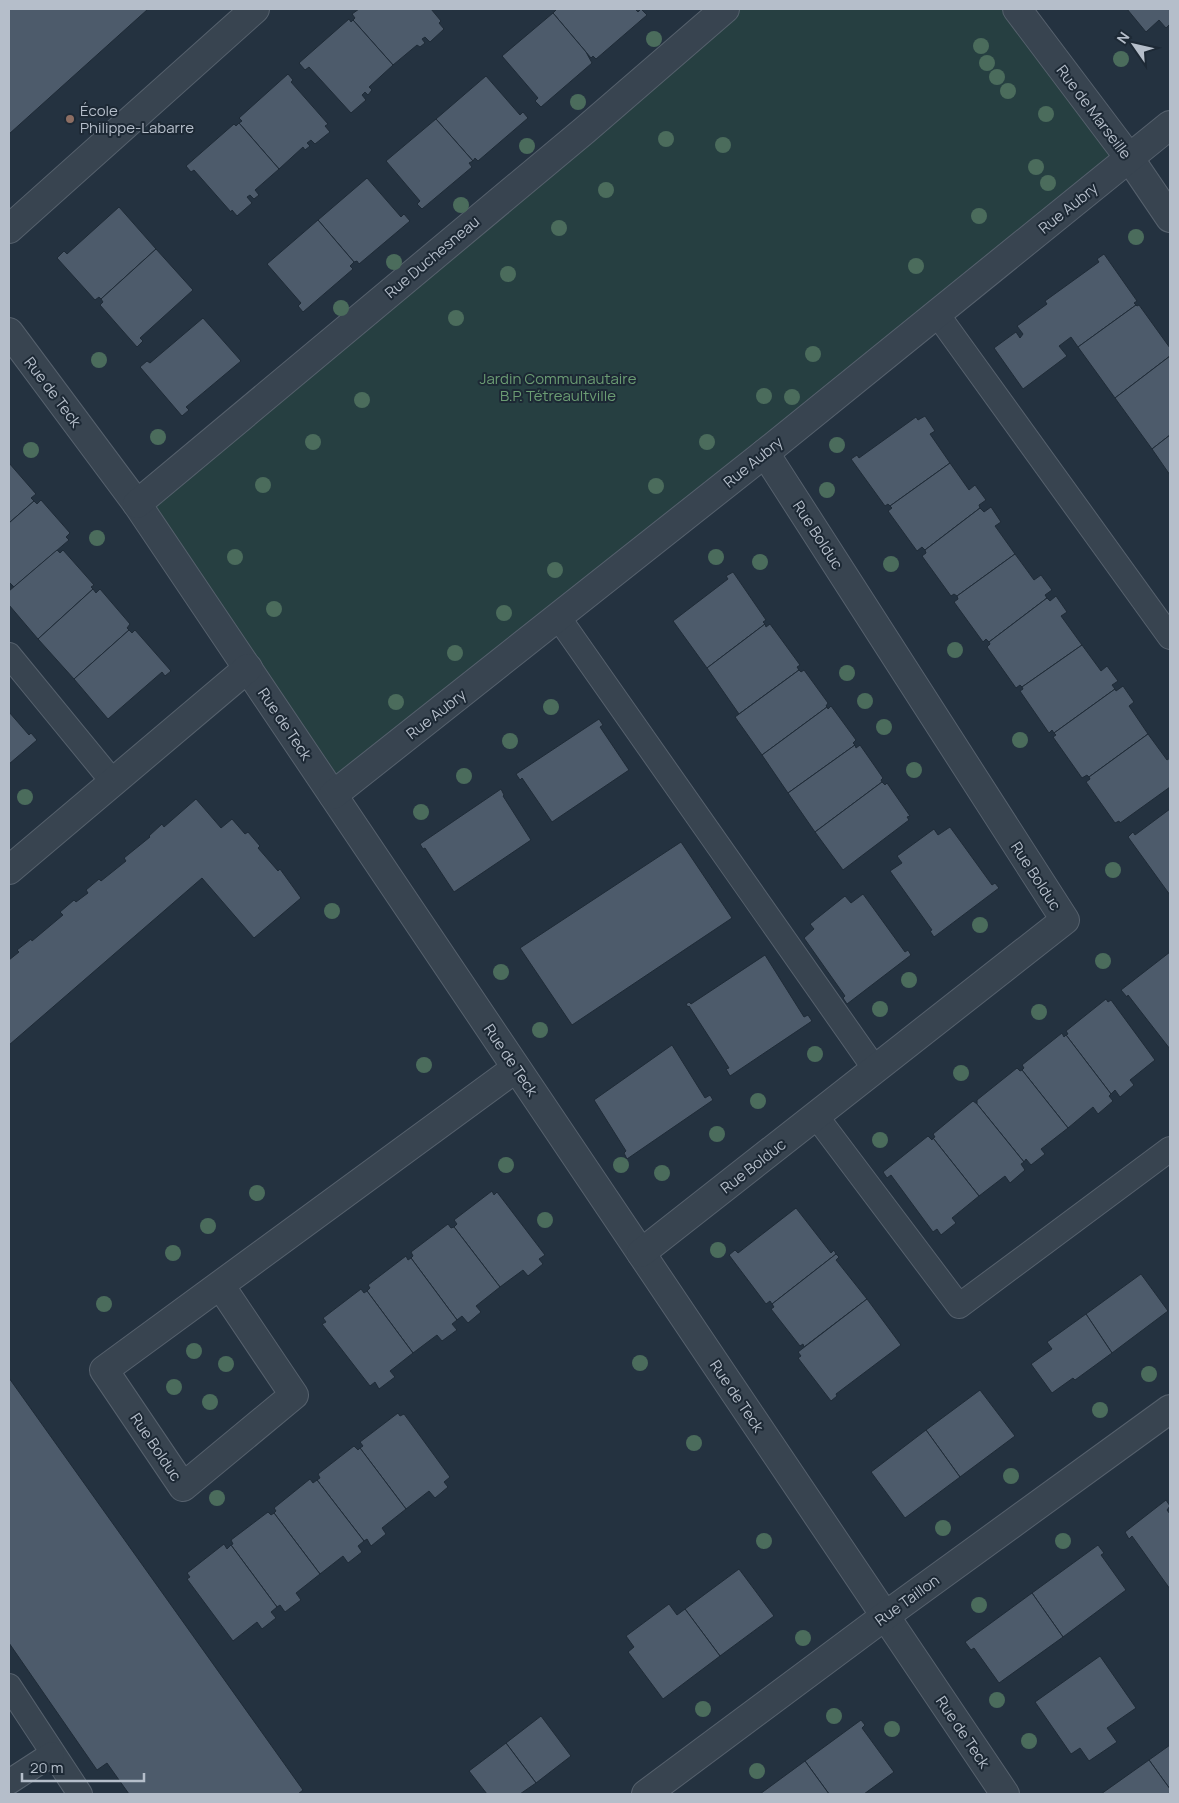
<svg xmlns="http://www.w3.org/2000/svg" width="1179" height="1803" viewBox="0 0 1179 1803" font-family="Manrope,sans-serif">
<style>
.green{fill:#263f41}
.building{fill:#4d5b6b;stroke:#1f2b37}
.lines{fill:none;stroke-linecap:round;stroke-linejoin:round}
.service-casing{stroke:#56616d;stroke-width:26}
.minor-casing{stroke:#56616d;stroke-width:30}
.service{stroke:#384450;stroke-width:24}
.minor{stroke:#384450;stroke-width:28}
.tree{fill:#4b6c5c}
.education-dot{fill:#8d6e63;stroke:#1d2935;stroke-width:2}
.labels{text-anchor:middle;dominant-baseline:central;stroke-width:4;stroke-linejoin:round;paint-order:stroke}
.poi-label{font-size:15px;fill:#b5beca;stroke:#1d2935;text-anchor:start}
.street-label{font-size:15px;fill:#b5beca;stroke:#1d2935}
.park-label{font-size:15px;fill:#6b9c73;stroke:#1d2935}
</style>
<rect width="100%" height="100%" fill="#243240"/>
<!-- green -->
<path class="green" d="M725 9H1017L1130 159 333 795 137 504Z"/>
<!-- building -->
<g class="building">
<path d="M9 9H148L9 134Z"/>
<path d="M359 9H431L441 21 439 23 444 29 430 42 425 37 422 39 425 43 420 47 417 45 393 65 353 20 355 18 352 14Z"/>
<path d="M557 9H635L638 12 641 9 647 15 596 59 593 56 591 58 553 13Z"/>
<path d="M1127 9H1170V24L1166 28 1159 20 1146 32Z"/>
<path d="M553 13 586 52 592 63 541 107 535 101 538 98 502 56Z"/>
<path d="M349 19 351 22 353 20 393 65 369 87 372 90 368 95 365 92 362 95 366 100 351 113 309 67 305 70 299 63Z"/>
<path d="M288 74 293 80 291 82 328 124 325 126 330 132 315 144 311 140 307 143 310 146 305 150 303 147 279 169 239 123 242 121 239 118Z"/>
<path d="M486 76 520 115 523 112 528 118 478 161 475 158 473 161 436 119Z"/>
<path d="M436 119 473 161 469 163 472 167 422 209 417 204 420 201 386 161Z"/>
<path d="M239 123 279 169 255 190 259 195 254 199 250 195 247 197 252 203 237 216 232 210 231 212 194 170 191 172 186 166 234 124 236 126Z"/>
<path d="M367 178 401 217 404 214 410 221 359 264 357 261 354 262 318 220Z"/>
<path d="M119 207 156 249 101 299 99 297 95 300 57 258 64 251 67 254Z"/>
<path d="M318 220 354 262 350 266 353 269 303 312 298 306 301 303 267 264Z"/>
<path d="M156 249 193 290 140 338 143 341 137 347 100 305 103 302 101 299Z"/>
<path d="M1104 254 1137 301 1134 303 1136 305 1078 347 1071 337 1059 346 1067 356 1023 389 994 348 1016 332 1020 338 1023 334 1017 326 1047 304 1045 301 1099 262 1097 259Z"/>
<path d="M1136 305 1137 306 1139 305 1170 348V356L1115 398 1078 347Z"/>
<path d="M203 318 241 361 186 407 189 410 182 416 140 367 147 361 150 363Z"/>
<path d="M1170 356V435L1152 449 1115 398Z"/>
<path d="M925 416 935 431 930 434 950 463 890 506 888 504 885 506 851 459 857 455 859 458 916 417 918 420Z"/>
<path d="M1170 435V475L1152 449Z"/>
<path d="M9 463 36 494 31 498 34 501 9 523Z"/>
<path d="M950 463 969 490 975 485 986 500 979 505 980 508 925 550 922 547 917 551 888 511 892 508 890 506Z"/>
<path d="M41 500 70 533 66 537 69 540 14 587 9 582V523L34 501 37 504Z"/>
<path d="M991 507 1001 522 995 526 1015 554 957 596 954 594 951 596 922 556 926 553 925 550 980 508 984 512Z"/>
<path d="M57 550 60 553 63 550 94 585 91 587 93 589 38 639 9 605V591Z"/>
<path d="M1015 554 1034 580 1041 575 1052 590 1045 595 1047 598 989 642 986 639 983 642 954 602 958 599 957 596Z"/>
<path d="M733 572 766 620 763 622 765 624 707 668 673 621 728 579 726 576Z"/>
<path d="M93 589 96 593 100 589 130 624 127 628 129 630 74 679 38 639Z"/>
<path d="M1056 596 1067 612 1061 616 1082 645 1022 687 1020 685 1016 688 987 647 990 644 989 642 1047 598 1050 601Z"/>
<path d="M765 624 766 627 770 624 800 665 797 667 799 670 739 714 707 668Z"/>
<path d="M129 630 132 633 135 630 171 671 165 676 162 672 108 719 74 679Z"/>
<path d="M1082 645 1101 671 1107 666 1118 681 1112 685 1115 689 1054 733 1052 730 1049 733 1020 691 1023 689 1022 687Z"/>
<path d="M799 670 801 672 804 670 828 703 826 706 827 707 762 755 735 717Z"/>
<path d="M1123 686 1134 702 1129 706 1148 734 1089 777 1087 775 1082 778 1053 737 1056 735 1054 733 1115 689 1116 691Z"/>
<path d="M831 706 856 740 853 743 855 745 788 793 762 755 827 707 828 709Z"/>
<path d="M9 712 29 735 31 733 37 740 9 764Z"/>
<path d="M599 719 603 725 600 727 629 770 552 822 522 778 520 780 516 774Z"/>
<path d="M1148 734 1167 760 1170 758V787L1120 823 1119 821 1115 823 1086 782 1090 779 1089 777Z"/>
<path d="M855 745 856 748 860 745 883 778 881 780 882 782 815 832 788 793Z"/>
<path d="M882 782 885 785 887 783 910 816 907 817 909 820 843 870 815 832Z"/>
<path d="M501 789 504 795 503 796 531 840 454 892 425 848 423 849 420 844Z"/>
<path d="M196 799 221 828 232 819 245 834 248 832 260 846 258 848 278 871 280 869 301 898 254 938 202 878 9 1045V960L19 952 17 950 31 939 32 941 63 915 60 912 74 900 76 902 88 893 86 890 99 879 101 881 126 861 124 858 150 837 149 836 162 824 164 827Z"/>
<path d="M1170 809V895L1128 837 1133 832 1135 835Z"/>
<path d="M950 827 992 885 995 883 999 888 934 937 930 931 932 930 890 871 902 863 897 856 934 829 938 835Z"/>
<path d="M681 842 732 918 572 1025 520 948Z"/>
<path d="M863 894 905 952 908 950 911 955 847 1004 843 998 845 996 804 938 814 929 810 924 845 896 851 903Z"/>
<path d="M1170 952V1049L1128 995 1127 997 1121 990Z"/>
<path d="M765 955 804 1017 808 1015 812 1021 730 1076 726 1069 729 1068 689 1006 688 1007 686 1004 689 1002 691 1004Z"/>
<path d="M1106 999 1108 1002 1111 1000 1155 1060 1130 1080 1134 1085 1120 1097 1115 1090 1111 1094 1066 1035 1068 1034 1066 1031Z"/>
<path d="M1062 1033 1064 1037 1066 1035 1111 1094 1109 1096 1113 1101 1098 1114 1093 1107 1068 1128 1022 1070 1024 1068 1022 1065Z"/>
<path d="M672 1045 705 1098 710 1095 713 1100 627 1159 624 1153 626 1151 594 1100Z"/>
<path d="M1017 1068 1020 1071 1022 1070 1068 1128 1041 1149 1045 1154 1031 1165 1026 1159 1024 1162 977 1104V1100Z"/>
<path d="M973 1101 977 1104 1024 1162 1021 1164 1025 1170 1010 1183 1005 1176 979 1196 933 1138 935 1137 933 1134Z"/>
<path d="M928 1136 932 1140 933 1138 979 1196 952 1218 956 1223 941 1235 937 1229 933 1232 891 1175 887 1178 883 1172Z"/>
<path d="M492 1191 494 1195 497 1192 545 1255 539 1259 543 1264 528 1276 523 1270 500 1287 454 1227 457 1224 454 1220Z"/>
<path d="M796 1208 831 1253 834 1250 836 1254 772 1304 770 1301 766 1304 729 1255 735 1250 738 1253Z"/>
<path d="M448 1224 451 1228 454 1227 500 1287 476 1306 481 1312 468 1323 462 1316 457 1320 411 1258 413 1256 411 1252Z"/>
<path d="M836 1254 839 1257 836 1260 867 1299 804 1347 803 1344 800 1346 771 1309 774 1307 772 1304Z"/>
<path d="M406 1256 408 1260 411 1258 457 1320 452 1324 457 1330 442 1341 437 1335 413 1353 367 1291 370 1288 368 1285Z"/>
<path d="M1141 1274 1168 1311 1112 1353 1086 1314Z"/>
<path d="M361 1289 364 1293 367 1291 413 1353 390 1371 395 1377 379 1389 375 1382 370 1386 322 1324 326 1322 323 1318Z"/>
<path d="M867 1299 901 1345 836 1394 837 1396 831 1401 798 1358 801 1356 798 1352Z"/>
<path d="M1086 1314 1112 1353 1075 1380 1073 1378 1052 1393 1031 1364 1052 1349 1047 1342Z"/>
<path d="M9 1378 303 1790 298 1794H129L107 1763 97 1770 9 1643Z"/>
<path d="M980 1390 1015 1436 960 1477 926 1430Z"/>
<path d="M398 1413 400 1416 404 1414 450 1477 444 1482 448 1487 435 1498 429 1491 406 1509 360 1448 363 1446 360 1442Z"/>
<path d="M926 1430 960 1477 905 1518 871 1472Z"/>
<path d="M354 1446 358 1450 360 1448 406 1509 382 1528 386 1534 371 1546 367 1539 364 1541 317 1480 320 1478 318 1474Z"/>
<path d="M310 1479 313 1483 317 1480 364 1541 358 1546 362 1552 348 1563 343 1556 320 1574 274 1513 276 1511 274 1508Z"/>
<path d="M1166 1500 1170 1506 1167 1510 1170 1514V1589L1132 1536 1129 1539 1125 1532Z"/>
<path d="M268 1512 271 1515 274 1513 320 1574 296 1593 301 1600 285 1612 280 1605 277 1607 231 1545 233 1544 231 1540Z"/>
<path d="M224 1544 227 1549 231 1545 277 1607 271 1612 276 1618 262 1629 257 1622 233 1641 187 1579 190 1577 187 1573Z"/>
<path d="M1098 1545 1104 1553 1101 1555 1126 1590 1063 1637 1032 1593Z"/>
<path d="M739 1569 774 1616 720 1656 685 1609Z"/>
<path d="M1032 1593 1063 1637 999 1683 974 1648 971 1650 965 1642Z"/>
<path d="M669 1604 677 1615 685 1609 720 1656 663 1699 628 1652 634 1647 626 1636Z"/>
<path d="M1100 1656 1136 1708 1107 1728 1117 1742 1089 1761 1080 1748 1071 1754 1035 1702Z"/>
<path d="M541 1716 571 1756 536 1783 506 1743Z"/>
<path d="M861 1720 865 1725 862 1728 894 1772 864 1794H829L805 1761Z"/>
<path d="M506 1743 536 1783 520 1794H487L469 1771Z"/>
<path d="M1170 1745V1789L1149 1760Z"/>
<path d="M1149 1760 1170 1789V1794H1101Z"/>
<path d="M805 1761 829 1794H760Z"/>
</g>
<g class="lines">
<defs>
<g id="service">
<path d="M937 314 1170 637"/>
<path d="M558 617 875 1069"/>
<path d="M9 655 113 782"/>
<path d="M816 1116 959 1306 1170 1149"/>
<path d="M9 1686 80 1794"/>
<path d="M9 1782 52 1754"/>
</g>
<g id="minor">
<path d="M1017 9 1130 159 1170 218"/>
<path d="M9 229 255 9"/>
<path d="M9 332 137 504 1005 1794"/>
<path d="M137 504 585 130 725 9"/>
<path d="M333 795 765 453 1170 125"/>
<path d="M9 870 248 668"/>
<path d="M641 1253 1065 920 765 453"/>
<path d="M220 1285 294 1395 183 1487 104 1370 516 1068"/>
<path d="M646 1794 885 1616 1170 1409"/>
</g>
</defs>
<!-- service casing -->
<use href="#service" class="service-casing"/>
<!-- minor casing -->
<use href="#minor" class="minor-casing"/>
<!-- service -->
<use href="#service" class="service"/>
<!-- minor -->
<use href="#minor" class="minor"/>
</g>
<!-- trees -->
<g class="tree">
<circle cx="654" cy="39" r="8"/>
<circle cx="981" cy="46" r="8"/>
<circle cx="1121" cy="59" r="8"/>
<circle cx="987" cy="63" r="8"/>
<circle cx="997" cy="77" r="8"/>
<circle cx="1008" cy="91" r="8"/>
<circle cx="578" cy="102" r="8"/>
<circle cx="1046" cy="114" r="8"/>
<circle cx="666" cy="139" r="8"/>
<circle cx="723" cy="145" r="8"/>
<circle cx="527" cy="146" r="8"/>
<circle cx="1036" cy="167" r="8"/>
<circle cx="1048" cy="183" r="8"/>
<circle cx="606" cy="190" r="8"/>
<circle cx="461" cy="205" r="8"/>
<circle cx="979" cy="216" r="8"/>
<circle cx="559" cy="228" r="8"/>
<circle cx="1136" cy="237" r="8"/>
<circle cx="394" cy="262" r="8"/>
<circle cx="916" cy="266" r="8"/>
<circle cx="508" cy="274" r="8"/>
<circle cx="341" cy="308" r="8"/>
<circle cx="456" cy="318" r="8"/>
<circle cx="813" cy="354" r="8"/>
<circle cx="99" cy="360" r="8"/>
<circle cx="764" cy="396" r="8"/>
<circle cx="792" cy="397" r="8"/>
<circle cx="362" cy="400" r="8"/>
<circle cx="158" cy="437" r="8"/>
<circle cx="313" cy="442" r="8"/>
<circle cx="707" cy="442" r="8"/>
<circle cx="837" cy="445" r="8"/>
<circle cx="31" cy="450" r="8"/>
<circle cx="263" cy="485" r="8"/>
<circle cx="656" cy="486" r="8"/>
<circle cx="827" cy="490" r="8"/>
<circle cx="97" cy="538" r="8"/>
<circle cx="235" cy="557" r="8"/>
<circle cx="716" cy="557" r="8"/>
<circle cx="760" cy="562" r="8"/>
<circle cx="891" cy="564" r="8"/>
<circle cx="555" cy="570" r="8"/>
<circle cx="274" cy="609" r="8"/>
<circle cx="504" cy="613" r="8"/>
<circle cx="955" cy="650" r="8"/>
<circle cx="455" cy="653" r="8"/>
<circle cx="847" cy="673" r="8"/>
<circle cx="865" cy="701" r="8"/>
<circle cx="396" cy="702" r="8"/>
<circle cx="551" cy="707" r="8"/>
<circle cx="884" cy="727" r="8"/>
<circle cx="1020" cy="740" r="8"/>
<circle cx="510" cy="741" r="8"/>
<circle cx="914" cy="770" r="8"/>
<circle cx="464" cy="776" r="8"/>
<circle cx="25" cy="797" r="8"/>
<circle cx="421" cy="812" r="8"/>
<circle cx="1113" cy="870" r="8"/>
<circle cx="332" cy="911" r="8"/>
<circle cx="980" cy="925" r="8"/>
<circle cx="1103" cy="961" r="8"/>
<circle cx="501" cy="972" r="8"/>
<circle cx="909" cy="980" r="8"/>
<circle cx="880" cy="1009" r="8"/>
<circle cx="1039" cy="1012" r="8"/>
<circle cx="540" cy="1030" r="8"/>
<circle cx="815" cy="1054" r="8"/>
<circle cx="424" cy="1065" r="8"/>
<circle cx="961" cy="1073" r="8"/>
<circle cx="758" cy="1101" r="8"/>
<circle cx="717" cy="1134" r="8"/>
<circle cx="880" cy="1140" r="8"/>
<circle cx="506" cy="1165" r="8"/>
<circle cx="621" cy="1165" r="8"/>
<circle cx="662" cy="1173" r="8"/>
<circle cx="257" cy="1193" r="8"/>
<circle cx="545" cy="1220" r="8"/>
<circle cx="208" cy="1226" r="8"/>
<circle cx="718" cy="1250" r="8"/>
<circle cx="173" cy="1253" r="8"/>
<circle cx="104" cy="1304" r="8"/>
<circle cx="194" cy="1351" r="8"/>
<circle cx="640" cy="1363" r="8"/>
<circle cx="226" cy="1364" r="8"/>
<circle cx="1149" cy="1374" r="8"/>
<circle cx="174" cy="1387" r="8"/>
<circle cx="210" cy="1402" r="8"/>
<circle cx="1100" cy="1410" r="8"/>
<circle cx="694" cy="1443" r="8"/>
<circle cx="1011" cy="1476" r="8"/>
<circle cx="217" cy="1498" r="8"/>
<circle cx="943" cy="1528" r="8"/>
<circle cx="764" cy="1541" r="8"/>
<circle cx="1063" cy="1541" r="8"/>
<circle cx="979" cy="1605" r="8"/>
<circle cx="803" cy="1638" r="8"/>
<circle cx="997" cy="1700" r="8"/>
<circle cx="703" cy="1709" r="8"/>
<circle cx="834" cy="1716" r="8"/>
<circle cx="892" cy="1729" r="8"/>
<circle cx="1029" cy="1741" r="8"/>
<circle cx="757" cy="1771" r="8"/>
</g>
<!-- markers -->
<circle class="education-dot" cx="70" cy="119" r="5"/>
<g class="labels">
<!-- poi labels -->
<g class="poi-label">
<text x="80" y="110">École<tspan x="80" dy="17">Philippe-Labarre</tspan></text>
</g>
<!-- street labels -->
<g class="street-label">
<text transform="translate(1094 112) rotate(53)">Rue de Marseille</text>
<text transform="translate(1068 208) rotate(-39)">Rue Aubry</text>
<text transform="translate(432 257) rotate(-40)">Rue Duchesneau</text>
<text transform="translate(53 392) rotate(53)">Rue de Teck</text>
<text transform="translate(753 462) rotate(-39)">Rue Aubry</text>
<text transform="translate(818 535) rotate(57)">Rue Bolduc</text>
<text transform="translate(436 714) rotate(-38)">Rue Aubry</text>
<text transform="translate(285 724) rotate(56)">Rue de Teck</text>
<text transform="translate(1036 876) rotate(57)">Rue Bolduc</text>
<text transform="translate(511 1060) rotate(56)">Rue de Teck</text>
<text transform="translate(753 1166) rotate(-38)">Rue Bolduc</text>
<text transform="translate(737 1396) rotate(56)">Rue de Teck</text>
<text transform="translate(156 1447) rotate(56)">Rue Bolduc</text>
<text transform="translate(907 1600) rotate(-36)">Rue Taillon</text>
<text transform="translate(963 1732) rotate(56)">Rue de Teck</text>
</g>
<!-- park labels -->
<g class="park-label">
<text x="558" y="378">Jardin Communautaire<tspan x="558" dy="17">B.P. Tétreaultville</tspan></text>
</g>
</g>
<!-- border -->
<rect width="1179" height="1803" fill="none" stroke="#b5beca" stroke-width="20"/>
<!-- north arrow -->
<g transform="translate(1134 45) rotate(304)" stroke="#1d2935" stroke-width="4" paint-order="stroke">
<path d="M0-4L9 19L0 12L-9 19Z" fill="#b5beca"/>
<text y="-8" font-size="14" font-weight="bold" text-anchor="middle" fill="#b5beca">N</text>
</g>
<!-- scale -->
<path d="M22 1773v8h122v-8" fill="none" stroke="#b5beca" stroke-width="2.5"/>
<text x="30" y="1773" font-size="15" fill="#b5beca" stroke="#1d2935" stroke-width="4" paint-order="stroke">20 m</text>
</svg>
